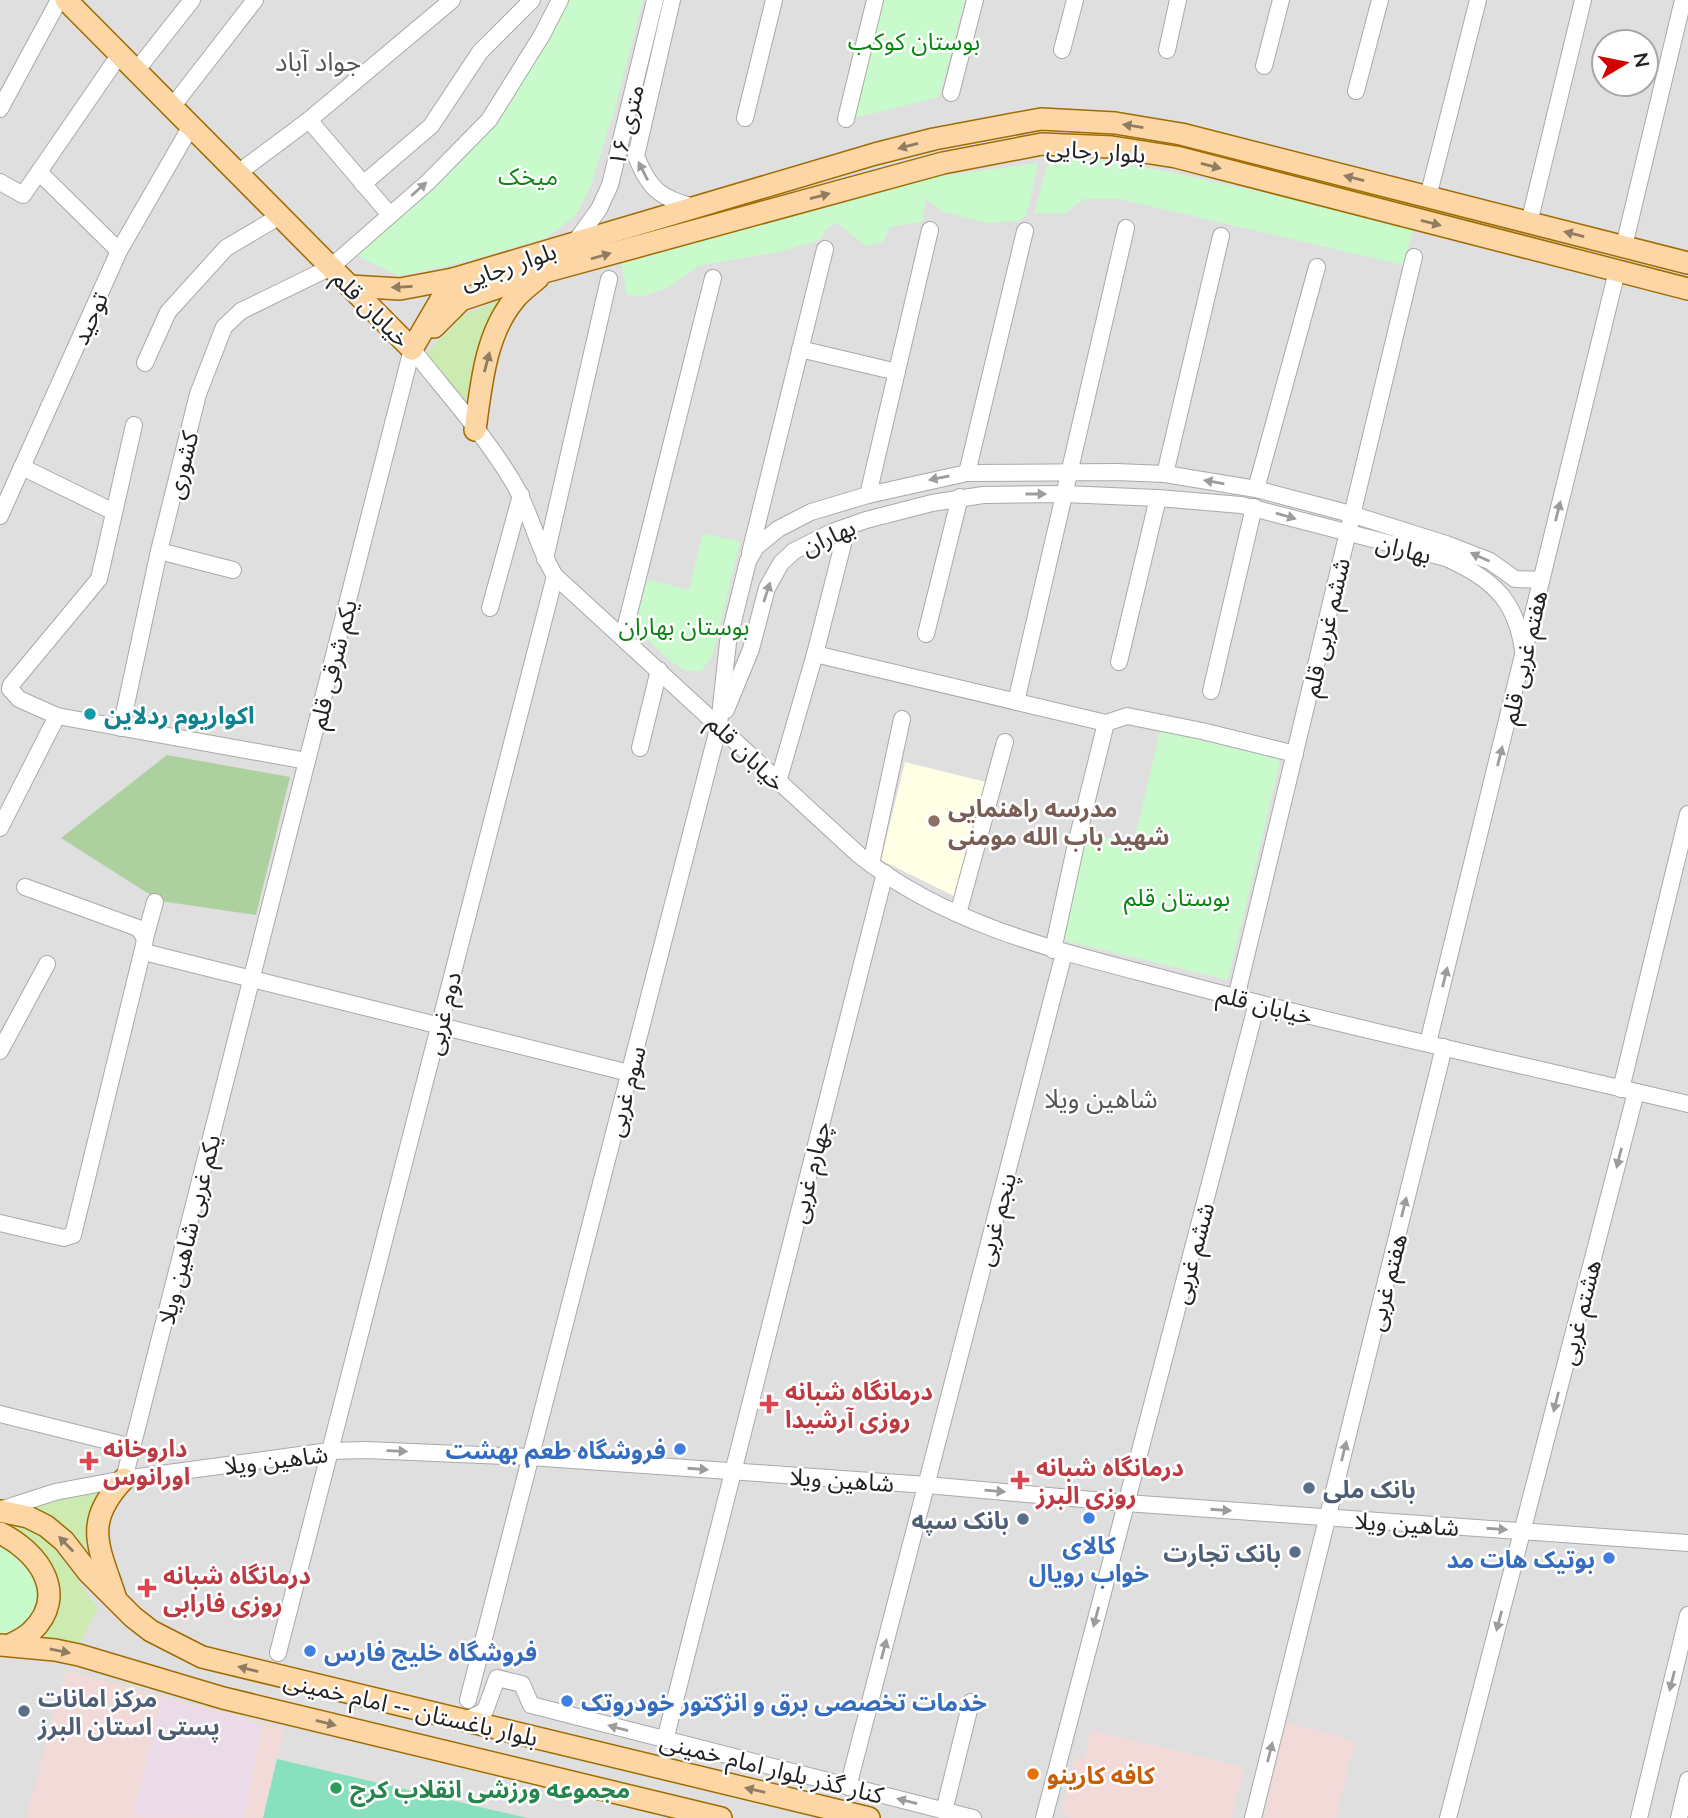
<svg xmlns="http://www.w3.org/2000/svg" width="1688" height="1818" viewBox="0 0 1688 1818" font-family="Lato,'Noto Sans Arabic',sans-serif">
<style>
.residential{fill:#e0dfdf;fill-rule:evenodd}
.commercial{fill:#f2dad9}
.industrial{fill:#ebdbe8}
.education{fill:#ffffe5}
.grass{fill:#cdebb0}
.forest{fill:#add19e}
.park{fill:#c8facc}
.pitch{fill:#88e0be}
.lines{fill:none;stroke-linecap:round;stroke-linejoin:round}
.minor-casing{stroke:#a9a9a9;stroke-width:18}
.major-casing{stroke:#a06b00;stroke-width:24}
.minor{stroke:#fff;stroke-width:16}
.major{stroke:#fcd6a4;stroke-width:21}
.oneway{fill:#8f7c63}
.oneway2{fill:#9c9c9c}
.culture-dot{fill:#0f9aa8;stroke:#fff;stroke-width:2.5}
.education-dot{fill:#8d6e63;stroke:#fff;stroke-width:2.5}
.health-dot{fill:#e0444e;stroke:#fff;stroke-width:2.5}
.shop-dot{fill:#3f7fe0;stroke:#fff;stroke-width:2.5}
.service-dot{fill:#5c6f8a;stroke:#fff;stroke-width:2.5}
.food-dot{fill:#e8710a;stroke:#fff;stroke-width:2.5}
.leisure-dot{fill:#2e9e5b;stroke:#fff;stroke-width:2.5}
.labels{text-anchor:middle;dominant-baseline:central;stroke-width:5;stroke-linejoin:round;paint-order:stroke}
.park-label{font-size:24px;fill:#0c8416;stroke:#fff}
.street-label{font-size:24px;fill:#222;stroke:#fff}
.culture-label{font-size:24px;font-weight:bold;fill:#0d838f;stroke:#fff;text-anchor:start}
.education-label{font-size:24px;font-weight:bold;fill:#785e54;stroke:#fff;text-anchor:start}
.health-label{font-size:24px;font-weight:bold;fill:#be3a42;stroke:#fff;text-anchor:start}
.shop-label{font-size:24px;font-weight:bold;fill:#366cbe;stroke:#fff;text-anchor:end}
.service-label{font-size:24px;font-weight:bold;fill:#4e5e75;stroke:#fff;text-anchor:start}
.food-label{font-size:24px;font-weight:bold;fill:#c56008;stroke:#fff;text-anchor:start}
.leisure-label{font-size:24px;font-weight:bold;fill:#27864d;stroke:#fff;text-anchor:start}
.neighbourhood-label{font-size:26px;fill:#555;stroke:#fff}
</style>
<rect width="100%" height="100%" fill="#f2efe9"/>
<!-- residential -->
<path class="residential" d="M0 0H1688V1818H0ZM1604 42H1646V84H1604Z"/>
<!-- commercial -->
<g class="commercial">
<path d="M66 1671 284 1728 263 1818H26Z"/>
<path d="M1286 1722 1355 1741 1336 1818H1264Z"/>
<path d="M1091 1730 1244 1767 1232 1818H1070L1071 1815 1061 1813 1075 1757 1084 1759Z"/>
</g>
<!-- industrial -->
<path class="industrial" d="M162 1697 263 1725 244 1818 133 1817Z"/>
<!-- education -->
<path class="education" d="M905 762 986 782 958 898 881 860Z"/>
<!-- grass -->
<g class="grass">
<path d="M507 297 484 328 465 404 427 353 462 316Z"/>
<path d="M103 1489C86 1511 84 1525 87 1553 67 1531 56 1519 29 1508Z"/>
<path d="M5 1525C13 1526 24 1526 32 1529 52 1538 85 1590 98 1609L78 1645 34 1639Z"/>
</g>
<!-- forest -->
<path class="forest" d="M167 755 290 777 256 915 160 901 61 838Z"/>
<!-- park -->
<g class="park">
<path d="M565 0H643L614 112 590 188 575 216 546 238 461 263 399 276 356 255 467 153Z"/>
<path d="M883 0H965L939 97 854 118Z"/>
<path d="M1049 160H1105L1169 172 1415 225 1403 265 1119 199H1084L1064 214 1034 213Z"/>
<path d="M1038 163 1027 214 1019 221 987 223 941 211 926 198 922 222 890 227 884 241 866 246 837 223 827 228 820 240 783 251 698 266 669 287 641 297 627 295 621 264 827 204 940 176Z"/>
<path d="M703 533 740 542 712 657 701 671H685L669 660 634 626 648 579 689 590Z"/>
<path d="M1161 728 1281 758 1228 980 1062 940 1088 833 1133 844Z"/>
<path d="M0 1540C7 1545 17 1549 23 1556 50 1590 44 1624 0 1636Z"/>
</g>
<!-- pitch -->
<path class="pitch" d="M277 1759 527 1818H263Z"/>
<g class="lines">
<defs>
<g id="minor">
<path d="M672 0 636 156C649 189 660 198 694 207"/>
<path d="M1062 50 1075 0"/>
<path d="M1167 50 1178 0"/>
<path d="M1264 66 1281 0"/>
<path d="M136 71 192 0"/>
<path d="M1356 91 1380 0"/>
<path d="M951 93 975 0"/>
<path d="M172 107 255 0"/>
<path d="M0 109 59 0"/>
<path d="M745 118 774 0"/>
<path d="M846 119 875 0"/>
<path d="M309 120 390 215"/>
<path d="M39 172 119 251"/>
<path d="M238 173 309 120 452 0"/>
<path d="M0 182 23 195 120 54"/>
<path d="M363 184 431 126 480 52 532 0"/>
<path d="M1428 197 1478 0"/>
<path d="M1529 223 1583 0"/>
<path d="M576 241 599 209 610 185 655 0"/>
<path d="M1624 246 1683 0"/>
<path d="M412 349C446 392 485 435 513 482 531 512 537 547 555 576L859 855C950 928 1068 953 1177 982 1346 1027 1518 1064 1688 1104"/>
<path d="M800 349 897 372"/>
<path d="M145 363 168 312 226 248 280 216"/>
<path d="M134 425 99 579 11 685 10 689 19 699 57 716 307 761"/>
<path d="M22 467 114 512"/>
<path d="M967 473 1025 231"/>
<path d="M1165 474 1221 236"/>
<path d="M1256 489 1317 267"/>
<path d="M868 495 930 230"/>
<path d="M0 516 119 251 191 126"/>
<path d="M159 551 233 570"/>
<path d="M750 553 825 249"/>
<path d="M545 559 609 279"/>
<path d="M490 608 521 495"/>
<path d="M926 634 960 497"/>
<path d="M623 637 713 278"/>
<path d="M815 654 1106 723 1127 716 1202 731 1295 754"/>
<path d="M1119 662 1158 498"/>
<path d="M1211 691 1254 507"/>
<path d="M1016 702 1126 228"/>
<path d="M726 710 751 649 767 588 781 563 794 551 832 532 866 520 932 503 983 495 1064 494 1158 498 1241 505 1446 558C1496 580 1519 604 1524 659"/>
<path d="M121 728 159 551 198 394 224 327 241 311 331 267 428 182 489 120 542 35 560 0"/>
<path d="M640 748 659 670"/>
<path d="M778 782 815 654 843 544"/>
<path d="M0 828 57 716"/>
<path d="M871 864 902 719"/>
<path d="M958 914 1005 742"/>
<path d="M145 938 155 902"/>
<path d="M1053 950 1076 844 1106 723"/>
<path d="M144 952 629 1073"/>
<path d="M1236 998 1414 257"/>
<path d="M1428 1043C1493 786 1554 528 1617 271"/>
<path d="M0 1051 47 964"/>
<path d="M1621 1089 1688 814"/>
<path d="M0 1223 64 1238 73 1235 144 945 145 938 138 928 25 887"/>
<path d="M0 1414 132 1447"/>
<path d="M124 1479 412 349"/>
<path d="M0 1510 55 1492 124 1479 329 1451 366 1450 530 1457 927 1485 1126 1503 1688 1543"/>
<path d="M278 1653 555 576"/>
<path d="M468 1700 719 725 728 642 748 561 756 547 778 529 811 512 868 495 967 473 1116 472 1165 474 1256 489 1351 514 1446 544 1490 561 1515 579 1541 580"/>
<path d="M464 1721 485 1711 497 1678 522 1684 531 1705 973 1818"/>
<path d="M665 1740 885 873"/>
<path d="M848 1787 1064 953"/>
<path d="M944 1811 971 1702"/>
<path d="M1044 1818 1257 1003"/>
<path d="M1253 1818 1444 1047"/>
<path d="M1448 1818 1636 1092"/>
<path d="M1639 1818 1688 1615"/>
<path d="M1679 1818 1688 1780"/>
</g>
<g id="major">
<path d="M66 0 412 349"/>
<path d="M350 286 400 289 453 279 456 288"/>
<path d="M434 327 461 300 544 272 943 163 1042 144 1112 147 1176 157 1688 289"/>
<path d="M412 349 453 279 875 154 934 139 1041 119 1115 123 1181 134 1688 263"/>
<path d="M475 430C481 387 485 335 514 300 520 292 530 285 538 278"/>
<path d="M0 1511 28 1517 46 1526 64 1541 88 1572 133 1617 151 1631 202 1657 869 1818"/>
<path d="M0 1533C39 1552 70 1595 31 1632 26 1637 18 1641 12 1644"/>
<path d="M115 1596C98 1545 83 1522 124 1479"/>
<path d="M0 1645 55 1650 79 1655 223 1698 721 1818"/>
</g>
</defs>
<!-- minor casing -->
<use href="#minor" class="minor-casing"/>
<!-- major casing -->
<use href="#major" class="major-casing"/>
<!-- minor -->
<use href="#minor" class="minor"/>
<!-- major -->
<use href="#major" class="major"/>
</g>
<!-- one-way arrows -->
<defs><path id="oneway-solid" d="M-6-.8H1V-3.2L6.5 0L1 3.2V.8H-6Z" transform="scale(1.75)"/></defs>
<g class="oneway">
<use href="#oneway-solid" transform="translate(1133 126) rotate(-171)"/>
<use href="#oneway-solid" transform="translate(908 146) rotate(165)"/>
<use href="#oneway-solid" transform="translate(1211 166) rotate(14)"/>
<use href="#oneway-solid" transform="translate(1354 178) rotate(-166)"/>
<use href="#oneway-solid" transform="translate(820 196) rotate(-15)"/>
<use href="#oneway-solid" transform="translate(1431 223) rotate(14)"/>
<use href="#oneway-solid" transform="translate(1574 234) rotate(-166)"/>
<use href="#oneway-solid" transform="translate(601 256) rotate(-16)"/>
<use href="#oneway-solid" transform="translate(402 287) rotate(177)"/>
<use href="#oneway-solid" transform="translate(487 362) rotate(-75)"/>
<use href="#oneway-solid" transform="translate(66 1544) rotate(-134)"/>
<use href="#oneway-solid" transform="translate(60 1651) rotate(11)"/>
<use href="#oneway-solid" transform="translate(248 1669) rotate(-166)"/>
<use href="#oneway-solid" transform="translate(326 1723) rotate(14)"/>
<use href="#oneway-solid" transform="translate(755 1790) rotate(-167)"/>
</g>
<g class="oneway2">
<use href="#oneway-solid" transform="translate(643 171) rotate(-117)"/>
<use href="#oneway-solid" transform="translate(419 189) rotate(-42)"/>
<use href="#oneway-solid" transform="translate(939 478) rotate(169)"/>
<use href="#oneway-solid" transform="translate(1214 482) rotate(-170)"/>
<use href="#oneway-solid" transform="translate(1036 494)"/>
<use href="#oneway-solid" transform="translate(1558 511) rotate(-76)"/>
<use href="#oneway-solid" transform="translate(1286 516) rotate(16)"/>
<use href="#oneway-solid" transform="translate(1480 557) rotate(-156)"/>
<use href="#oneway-solid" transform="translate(767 592) rotate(-72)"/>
<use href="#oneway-solid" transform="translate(1500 756) rotate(-76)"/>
<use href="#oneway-solid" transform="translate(1445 977) rotate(-76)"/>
<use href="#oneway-solid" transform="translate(1619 1158) rotate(104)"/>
<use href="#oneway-solid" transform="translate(1404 1207) rotate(-76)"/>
<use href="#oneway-solid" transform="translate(1556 1402) rotate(104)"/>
<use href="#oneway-solid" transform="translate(397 1451) rotate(2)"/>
<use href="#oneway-solid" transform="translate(1344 1451) rotate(-76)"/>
<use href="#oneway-solid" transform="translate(698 1469) rotate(4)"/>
<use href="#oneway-solid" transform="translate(995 1491) rotate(5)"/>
<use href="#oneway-solid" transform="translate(1221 1510) rotate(4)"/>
<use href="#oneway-solid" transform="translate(1497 1529) rotate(4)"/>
<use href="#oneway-solid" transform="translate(1096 1617) rotate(105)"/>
<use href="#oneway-solid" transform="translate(1499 1621) rotate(105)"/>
<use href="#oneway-solid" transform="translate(884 1649) rotate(-75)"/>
<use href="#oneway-solid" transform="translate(1672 1681) rotate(104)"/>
<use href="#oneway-solid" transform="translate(618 1728) rotate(-165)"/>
<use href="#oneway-solid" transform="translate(1270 1752) rotate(-76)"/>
<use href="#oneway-solid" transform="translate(907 1801) rotate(-166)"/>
</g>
<!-- markers -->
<circle class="culture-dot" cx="90" cy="714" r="7"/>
<circle class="education-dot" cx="934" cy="821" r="7"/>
<g class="health-dot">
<path d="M765.5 1393.5h7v7h7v7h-7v7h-7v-7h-7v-7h7z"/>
<path d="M85.5 1450.5h7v7h7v7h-7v7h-7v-7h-7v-7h7z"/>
<path d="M1016.5 1469.5h7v7h7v7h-7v7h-7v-7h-7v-7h7z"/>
<path d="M143.5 1577.5h7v7h7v7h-7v7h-7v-7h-7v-7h7z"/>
</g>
<g class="shop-dot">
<circle cx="680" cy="1449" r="7"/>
<circle cx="1089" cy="1518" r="7"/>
<circle cx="1609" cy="1558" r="7"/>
<circle cx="310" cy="1651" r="7"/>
<circle cx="567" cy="1701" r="7"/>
</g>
<g class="service-dot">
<circle cx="1309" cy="1488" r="7"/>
<circle cx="1023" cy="1519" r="7"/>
<circle cx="1295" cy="1552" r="7"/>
<circle cx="24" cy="1711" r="7"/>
</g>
<circle class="food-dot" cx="1033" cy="1774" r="7"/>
<circle class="leisure-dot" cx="336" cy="1788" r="7"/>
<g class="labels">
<!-- park labels -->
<g class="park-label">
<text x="914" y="40">بوستان کوکب</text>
<text x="528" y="175">میخک</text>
<text x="684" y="625">بوستان بهاران</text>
<text x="1177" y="896">بوستان قلم</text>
</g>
<!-- street labels -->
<g class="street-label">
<text transform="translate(625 125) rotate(-76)">۱۶ متری</text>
<text transform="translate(1096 150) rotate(4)">بلوار رجایی</text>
<text transform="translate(508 265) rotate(-19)">بلوار رجایی</text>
<text transform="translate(372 308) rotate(45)">خیابان قلم</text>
<text transform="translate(89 318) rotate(-66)">توحید</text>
<text transform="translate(181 465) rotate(-76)">کشوری</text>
<text transform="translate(828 536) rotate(-24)">بهاران</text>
<text transform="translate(1404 548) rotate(14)">بهاران</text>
<text transform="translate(1325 627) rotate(-77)">ششم غربی قلم</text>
<text transform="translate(1523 657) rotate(-77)">هفتم غربی قلم</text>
<text transform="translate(332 664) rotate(-76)">یکم شرقی قلم</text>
<text transform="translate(747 752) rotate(44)">خیابان قلم</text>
<text transform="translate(1265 1004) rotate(14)">خیابان قلم</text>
<text transform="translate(442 1013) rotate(-76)">دوم غربی</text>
<text transform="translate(625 1091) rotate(-75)">سوم غربی</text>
<text transform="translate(809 1172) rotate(-76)">چهارم غربی</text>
<text transform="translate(995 1219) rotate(-75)">پنجم غربی</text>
<text transform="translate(188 1229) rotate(-76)">یکم غربی شاهین ویلا</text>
<text transform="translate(1192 1253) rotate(-75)">ششم غربی</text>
<text transform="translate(1386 1282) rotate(-76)">هفتم غربی</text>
<text transform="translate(1579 1312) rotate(-76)">هشتم غربی</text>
<text transform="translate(276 1459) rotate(-7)">شاهین ویلا</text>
<text transform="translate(842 1479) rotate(4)">شاهین ویلا</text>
<text transform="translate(1407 1523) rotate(4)">شاهین ویلا</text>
<text transform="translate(411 1708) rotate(13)">بلوار باغستان -- امام خمینی</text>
<text transform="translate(772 1767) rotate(14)">کنار گذر بلوار امام خمینی</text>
</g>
<!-- culture labels -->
<g class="culture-label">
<text x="104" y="714">اکواریوم ردلاین</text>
</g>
<!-- education labels -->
<g class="education-label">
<text x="948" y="807">مدرسه راهنمایی<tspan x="948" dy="28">شهید باب الله مومنی</tspan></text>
</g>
<!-- health labels -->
<g class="health-label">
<text x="785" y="1390">درمانگاه شبانه<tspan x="785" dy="28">روزی آرشیدا</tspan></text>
<text x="103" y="1447">داروخانه<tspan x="103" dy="28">اورانوس</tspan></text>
<text x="1036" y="1466">درمانگاه شبانه<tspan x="1036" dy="28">روزی البرز</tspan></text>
<text x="163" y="1574">درمانگاه شبانه<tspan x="163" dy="28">روزی فارابی</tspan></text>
</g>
<!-- shop labels -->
<g class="shop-label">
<text x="666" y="1449">فروشگاه طعم بهشت</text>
<text x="1089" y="1544" text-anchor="middle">کالای<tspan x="1089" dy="28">خواب رویال</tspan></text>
<text x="1595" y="1558">بوتیک هات مد</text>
<text x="324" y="1651" text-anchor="start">فروشگاه خلیج فارس</text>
<text x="581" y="1701" text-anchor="start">خدمات تخصصی برق و انژکتور خودروتک</text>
</g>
<!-- service labels -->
<g class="service-label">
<text x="1323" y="1488">بانک ملی</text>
<text x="1009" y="1519" text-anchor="end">بانک سپه</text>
<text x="1281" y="1552" text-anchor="end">بانک تجارت</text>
<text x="38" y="1697">مرکز امانات<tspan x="38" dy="28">پستی استان البرز</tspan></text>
</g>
<!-- food labels -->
<g class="food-label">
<text x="1047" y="1774">کافه کارینو</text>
</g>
<!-- leisure labels -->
<g class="leisure-label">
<text x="350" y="1788">مجموعه ورزشی انقلاب کرج</text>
</g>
<!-- neighbourhood labels -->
<g class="neighbourhood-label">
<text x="318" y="61">جواد آباد</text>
<text x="1101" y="1098">شاهین ویلا</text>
</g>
</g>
<!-- north arrow -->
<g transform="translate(1625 63) rotate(80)"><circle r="33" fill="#ffffff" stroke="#a7a7a7" stroke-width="2"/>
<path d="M0-5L12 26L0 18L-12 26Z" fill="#d40000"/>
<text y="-10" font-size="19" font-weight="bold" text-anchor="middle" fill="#222222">N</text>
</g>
</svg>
